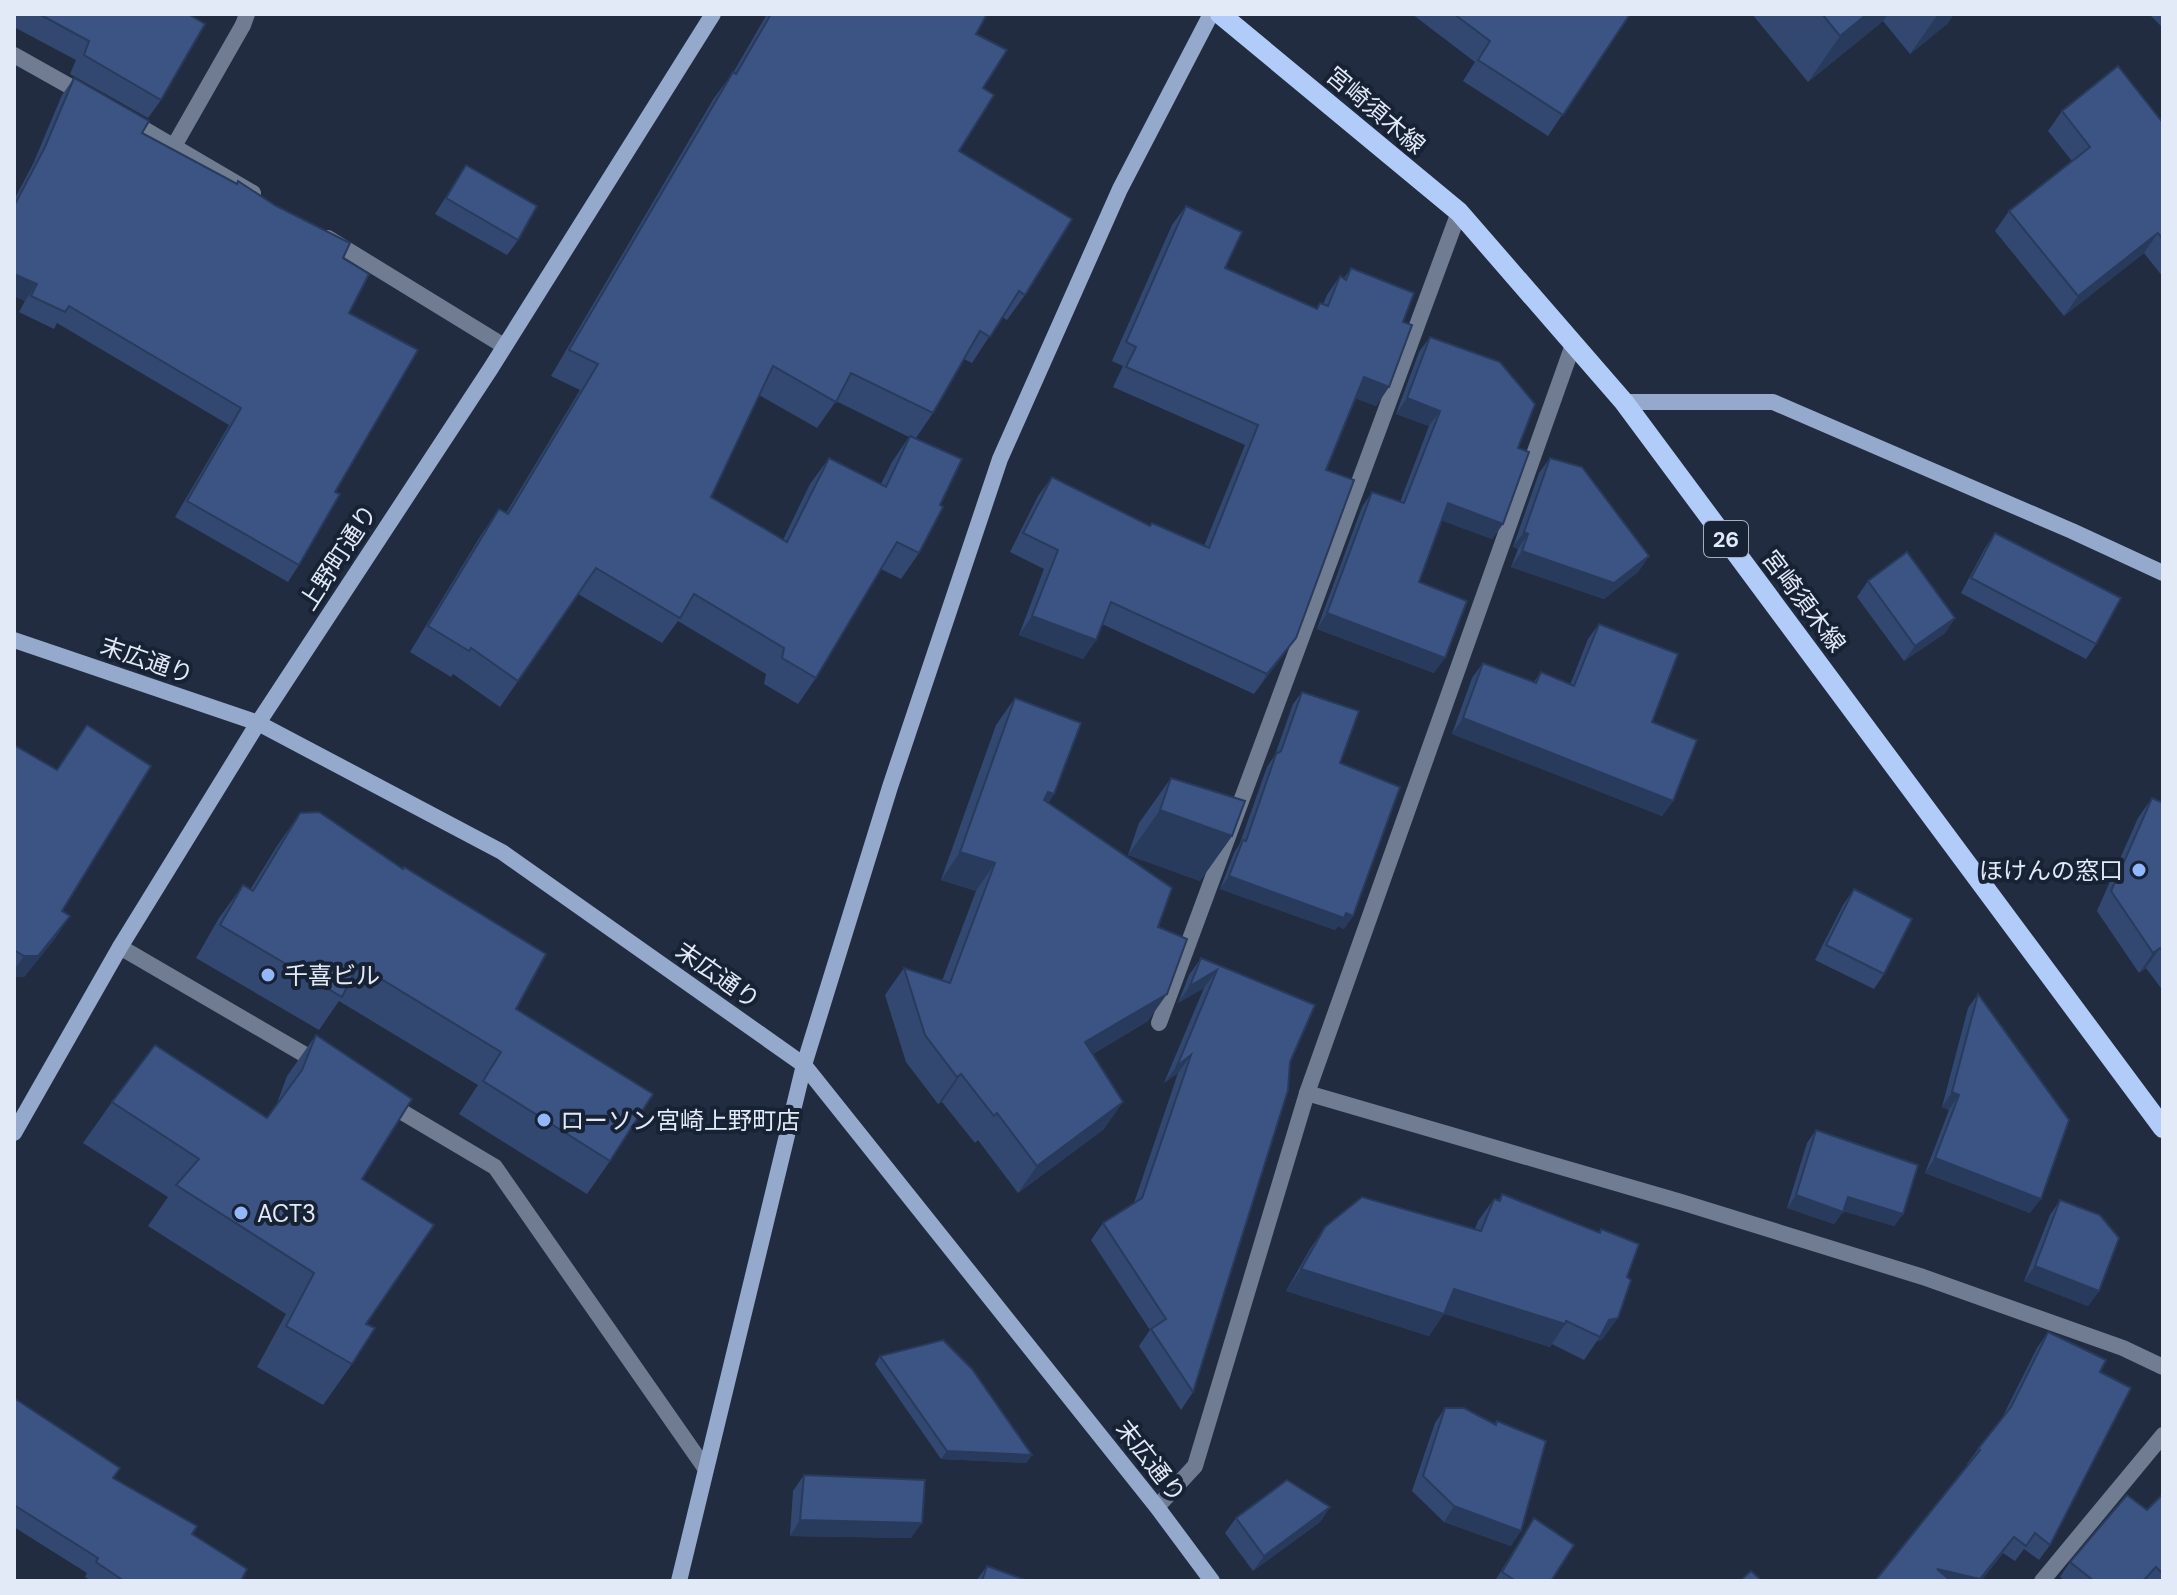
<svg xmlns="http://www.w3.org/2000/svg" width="2177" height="1595" viewBox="0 0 2177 1595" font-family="'DM Sans','Noto Sans JP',sans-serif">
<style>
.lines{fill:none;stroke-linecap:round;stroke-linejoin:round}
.lane{stroke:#6f7c92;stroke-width:16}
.street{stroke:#6f7c92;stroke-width:16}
.secondary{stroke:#95a9cc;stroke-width:16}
.primary{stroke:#b2ccfa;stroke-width:20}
.wall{fill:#334871;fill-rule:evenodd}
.shaded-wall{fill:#293b5c}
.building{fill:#3b5483;stroke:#293b5c;stroke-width:2}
.poi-dot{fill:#92b7fd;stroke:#182235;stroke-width:3}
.labels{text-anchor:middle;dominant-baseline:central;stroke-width:8;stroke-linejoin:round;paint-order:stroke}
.shield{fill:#182235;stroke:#a6aebd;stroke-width:2}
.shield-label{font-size:22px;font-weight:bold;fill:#e3eaf7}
.street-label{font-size:24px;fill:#e3eaf7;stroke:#182235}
.poi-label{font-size:24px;fill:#e3eaf7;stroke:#182235;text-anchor:start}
</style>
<rect width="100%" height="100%" fill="#212c40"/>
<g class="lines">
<!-- lane -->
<g class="lane">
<path d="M14 55 87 96"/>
<path d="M125 118 253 193"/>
<path d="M174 146 243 25"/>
<path d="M328 238 504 346"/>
</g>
<!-- street -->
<g class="street">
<path d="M243 25 247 14"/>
<path d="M120 947 319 1063"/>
<path d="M1159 1023 1459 212"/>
<path d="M1307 1093 1681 1202 1923 1277 2123 1348 2163 1367"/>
<path d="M387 1103 495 1167 705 1468"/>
<path d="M1157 1507 1195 1466 1307 1093 1574 342"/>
<path d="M2042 1581 2163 1435"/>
</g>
<!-- secondary -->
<g class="secondary">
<path d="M1624 402H1773L2072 531 2163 573"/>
<path d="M14 640 258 723 502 852 804 1065 1157 1507 1212 1581"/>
<path d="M14 1133 120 947 258 723 491 368 713 14"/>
<path d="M679 1581 804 1065 890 787 1000 459 1120 189 1211 14"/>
</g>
<!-- primary -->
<path class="primary" d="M1220 14 1459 212 1624 402 2163 1128"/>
</g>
<!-- wall -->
<g class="wall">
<path d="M14 14H188L161 100 148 118 70 74 76 60 14 27Z"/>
<path d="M767 14H987L976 34 983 88 959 151 1025 295 1007 320 1002 317 972 363 964 359 933 413 916 438 919 553 901 579 881 569 816 678 798 704 764 684 766 674 678 621 662 643 578 594 500 707 453 674 451 677 410 652 481 535 499 509 506 513 580 390 551 376 714 98 733 73ZM759 395 817 428 836 401 909 437 892 462 881 484 829 458 810 484 783 540 711 497Z"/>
<path d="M1412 14H1630L1548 136 1463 81 1475 62Z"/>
<path d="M1752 14H1954L1947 24 1910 54 1883 21 1808 82Z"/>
<path d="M2149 14H2163V28Z"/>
<path d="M74 78 142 133 343 258 349 313 335 492 299 565 288 582 175 517 229 425 57 323 54 329 19 312 25 301 14 296V200L33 164 62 95Z"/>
<path d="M2062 111 2163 123V277L2144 253 2064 316 1995 231 2009 211 2072 161 2048 131Z"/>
<path d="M466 165 518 240 507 255 435 214Z"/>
<path d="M1186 206 1225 268 1316 309 1320 303 1323 304 1327 295 1340 276 1344 278 1351 268 1403 322 1389 387 1376 406 1355 398 1326 470 1282 657 1254 694 1102 624 1096 640 1083 659 1019 635 1044 569 1010 552 1038 496 1052 477 1150 526 1204 546 1245 445 1113 387 1123 366 1112 361 1172 225Z"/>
<path d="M1430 337 1518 448 1503 524 1492 539 1441 520 1419 582 1434 673 1317 629 1362 507 1372 492 1400 502 1429 426 1396 414 1419 352Z"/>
<path d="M1550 458 1649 556 1638 572 1604 599 1511 567 1518 549 1513 547 1539 473Z"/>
<path d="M1995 533 2096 644 2086 659 1961 593 1985 548Z"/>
<path d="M1868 581 1955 618 1945 633 1904 661 1857 597Z"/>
<path d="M1599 624 1652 722 1673 801 1662 816 1452 734 1472 678 1483 663 1534 682 1541 672 1570 685 1588 639Z"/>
<path d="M1302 692 1340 763 1353 916 1344 929 1338 926 1335 930 1220 889 1234 853 1240 843 1267 767 1275 755 1293 704Z"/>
<path d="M1015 698 1054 794 1048 803 1158 927 1148 1021 1093 1054 1104 1129 1018 1193 978 1140 975 1143 942 1102 938 1104 906 1062 885 995 904 968 942 981 976 891 941 880 996 725Z"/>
<path d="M14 745 62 911 56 937 24 977H14Z"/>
<path d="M1171 778 1232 836 1200 881 1128 855 1139 823Z"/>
<path d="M2163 797V986L2161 988 2146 968 2139 973 2097 911 2138 818 2152 798 2161 802Z"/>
<path d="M300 813 516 1009 610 1161 587 1194 459 1114 478 1085 339 1001 319 1030 196 958 219 918 243 885 250 890 277 846Z"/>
<path d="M1854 889 1884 974 1874 989 1815 960 1843 905Z"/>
<path d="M1201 958 1315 1005 1290 1062 1193 1392 1181 1410 1139 1346 1150 1330 1091 1240 1103 1223 1134 1203 1178 1073 1164 1083 1204 988 1178 1003 1189 975Z"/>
<path d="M1978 994 2030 1213 1925 1173 1949 1110 1942 1107 1968 1008Z"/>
<path d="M316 1035 362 1179 366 1324 352 1364 323 1405 257 1367 286 1314 148 1226 168 1197 83 1143 112 1102 267 1118 276 1106 287 1076Z"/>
<path d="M1816 1130 1903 1214 1894 1226 1843 1211 1834 1224 1787 1208 1807 1143Z"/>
<path d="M1502 1194 1599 1232 1601 1229 1602 1340 1597 1341 1584 1360 1552 1344 1550 1347 1444 1313 1429 1336 1286 1291 1310 1249 1325 1227 1475 1229 1478 1221 1494 1199 1498 1201Z"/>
<path d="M2060 1200 2099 1291 2088 1306 2024 1281 2050 1215Z"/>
<path d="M2048 1332 2100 1372 2050 1545 2039 1560 2024 1549 2015 1561 2003 1553 1981 1581H1875L1968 1465 1967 1464 1978 1449 2002 1418 2037 1348Z"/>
<path d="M880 1356 1032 1455 1026 1463 941 1459 875 1364Z"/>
<path d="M14 1398 113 1478 192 1534 241 1581H91L85 1577 87 1573 14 1527Z"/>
<path d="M1445 1408 1494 1424 1497 1421 1511 1546 1444 1522 1412 1491 1435 1423Z"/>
<path d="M804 1475 911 1538 790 1536 793 1491Z"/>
<path d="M2163 1494V1581H2065L2060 1577 2070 1562 2147 1510Z"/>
<path d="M1330 1507 1320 1522 1253 1571 1225 1533 1236 1518Z"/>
<path d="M1534 1518 1551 1581H1499L1496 1579Z"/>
<path d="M987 1566 1028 1581H976Z"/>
</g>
<!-- shaded-wall -->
<g class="shaded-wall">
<path d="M1867 14H1888L1883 21 1808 82 1840 36Z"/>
<path d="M1938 14H1954L1947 24 1910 54Z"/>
<path d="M2158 233 2144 253 2064 316 2078 296Z"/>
<path d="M14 274 37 284 25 301 14 296Z"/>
<path d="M1364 377 1389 387 1376 406 1350 396Z"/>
<path d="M1407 398 1440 411 1429 426 1396 414Z"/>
<path d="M1448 503 1503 524 1492 539 1437 519Z"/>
<path d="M1524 532 1528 534 1518 549 1513 547Z"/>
<path d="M1522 551 1649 556 1638 572 1604 599 1511 567Z"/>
<path d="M1327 613 1445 658 1434 673 1317 629Z"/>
<path d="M1032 616 1096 640 1083 659 1019 635Z"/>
<path d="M1955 618 1945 633 1904 661 1915 646Z"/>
<path d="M1296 638 1282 657 1254 694 1267 674Z"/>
<path d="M1463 718 1673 801 1662 816 1452 734Z"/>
<path d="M1048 792 1054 794 1035 821Z"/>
<path d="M1160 810 1232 836 1200 881 1128 855Z"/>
<path d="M960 852 995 863 976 891 941 880Z"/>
<path d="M1229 876 1346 913 1353 916 1344 929 1338 926 1335 930 1220 889Z"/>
<path d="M70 916 56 937 24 977H14V970L24 956Z"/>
<path d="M2160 948 2146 968 2139 973 2153 953Z"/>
<path d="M1217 970 1204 988 1178 1003 1190 986Z"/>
<path d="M1167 994 1148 1021 1066 1070 1085 1042Z"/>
<path d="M1191 1055 1178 1073 1164 1083 1177 1066Z"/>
<path d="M961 1074 942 1102 938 1104 957 1077Z"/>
<path d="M1952 1092 1959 1095 1949 1110 1942 1107Z"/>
<path d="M1123 1102 1104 1129 1018 1193 1037 1166Z"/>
<path d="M1935 1158 2041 1199 2030 1213 1925 1173Z"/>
<path d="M1796 1195 1843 1212 1834 1224 1787 1208Z"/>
<path d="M1848 1197 1903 1214 1894 1226 1839 1210Z"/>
<path d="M2035 1266 2099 1291 2088 1306 2024 1281Z"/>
<path d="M1301 1269 1444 1314 1429 1336 1286 1291Z"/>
<path d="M1454 1289 1565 1324 1550 1347 1438 1312Z"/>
<path d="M1618 1318 1602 1340 1597 1341 1609 1320Z"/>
<path d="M947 1451 1032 1455 1026 1463 941 1459Z"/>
<path d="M1454 1506 1521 1531 1511 1546 1444 1522Z"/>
<path d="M1330 1507 1320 1522 1253 1571 1264 1556Z"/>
<path d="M800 1520 922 1523 911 1538 790 1536Z"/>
<path d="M2014 1537 1981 1581H1928L1937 1569Z"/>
</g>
<!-- building -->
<g class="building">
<path d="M39 14H188L205 24 161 100 84 55 89 41Z"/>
<path d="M771 14H987L976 34 1007 50 983 88 994 95 959 151 1072 219 1025 295 1019 291 990 337 980 331 933 413 851 373 836 402 773 366 711 497 787 542 829 458 886 487 910 436 962 459 940 505 943 507 919 553 897 542 816 678 782 658 784 648 694 594 680 618 596 568 518 681 471 648 469 651 428 626 499 509 508 514 598 364 569 350 733 72 736 74Z"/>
<path d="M1454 14H1630L1563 115 1478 60 1490 41Z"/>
<path d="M1822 14H1867L1840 36Z"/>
<path d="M2118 66 2163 123V240L2158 233 2078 296 2009 211 2090 147 2062 111Z"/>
<path d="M74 78 149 121 142 133 237 184 238 181 276 206 350 243 343 258 369 274 349 313 418 350 335 492 340 494 299 565 187 501 241 408 69 306 65 312 31 296 37 284 14 274V206L45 147Z"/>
<path d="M466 165 537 206 518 240 446 198Z"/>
<path d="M1186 206 1242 232 1225 268 1317 309 1320 303 1328 306 1340 276 1346 280 1351 268 1414 293 1403 322 1412 325 1389 387 1364 377 1326 470 1354 480 1296 638 1267 674 1111 602 1096 640 1032 616 1058 550 1023 533 1052 477 1150 526 1152 523 1209 548 1258 425 1126 367 1136 347 1126 342Z"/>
<path d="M1430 337 1500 362 1535 404 1518 448 1529 452 1503 524 1448 503 1419 582 1467 601 1445 658 1327 613 1372 492 1404 503 1440 411 1407 398Z"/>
<path d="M1550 458 1582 467 1649 556 1614 583 1522 551 1528 534 1524 532Z"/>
<path d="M1995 533 2121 598 2096 644 1971 578Z"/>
<path d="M1907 552 1955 618 1915 646 1868 581Z"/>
<path d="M1599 624 1678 654 1652 722 1697 740 1673 801 1463 718 1483 663 1536 683 1541 672 1574 686Z"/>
<path d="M1302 692 1359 711 1340 763 1400 787 1353 916 1346 913 1344 918 1229 876 1243 840 1246 841 1276 754 1281 751Z"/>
<path d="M1015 698 1081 723 1054 794 1048 792 1044 800 1172 888 1158 927 1187 939 1167 994 1085 1042 1123 1102 1037 1166 997 1113 994 1116 961 1074 957 1077 925 1035 904 968 950 983 995 863 960 852Z"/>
<path d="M87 725 151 766 62 911 70 916 38 956H24L14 950V745L57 770Z"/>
<path d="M1171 778 1245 801 1232 836 1160 810Z"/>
<path d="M2152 798 2163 803V951L2160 948 2153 953 2111 891Z"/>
<path d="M319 812 403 869 404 867 546 954 516 1009 653 1094 610 1161 483 1081 501 1052 358 965 342 997 220 925 243 885 253 891 300 813Z"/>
<path d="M1854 889 1912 919 1884 974 1826 945Z"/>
<path d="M1201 958 1315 1005 1290 1062 1288 1090 1193 1392 1151 1329 1166 1319 1103 1223 1142 1198 1191 1055 1177 1066 1217 970 1190 986Z"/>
<path d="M1978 994 2069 1120 2041 1199 1935 1158 1959 1095 1952 1092Z"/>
<path d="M316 1035 412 1099 362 1179 434 1225 366 1324 375 1328 352 1364 286 1326 314 1273 176 1185 199 1159 112 1102 155 1045 267 1118 302 1070Z"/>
<path d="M1816 1130 1918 1165 1903 1214 1848 1197 1843 1212 1796 1195Z"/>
<path d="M1502 1194 1600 1233 1601 1229 1639 1244 1627 1277 1631 1280 1618 1318 1609 1320 1600 1337 1566 1321 1565 1324 1454 1289 1444 1314 1301 1269 1325 1227 1362 1197 1481 1231 1494 1199 1500 1201Z"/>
<path d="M2060 1200 2100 1215 2119 1238 2099 1291 2035 1266Z"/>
<path d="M2048 1332 2106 1360 2100 1372 2131 1388 2050 1545 2035 1533 2026 1546 2014 1537 1980 1579 1937 1569 1951 1581H1875L1980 1450 1978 1449 2011 1407Z"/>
<path d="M943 1340 972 1369 1032 1455 947 1451 880 1356Z"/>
<path d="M14 1398 120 1468 113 1478 197 1526 192 1534 247 1569 241 1581H124L96 1562 98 1558 14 1505Z"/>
<path d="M1445 1408H1464L1496 1425 1497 1421 1546 1441 1521 1531 1454 1506 1423 1476Z"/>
<path d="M804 1475 925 1480 922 1523 800 1520Z"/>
<path d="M1287 1480 1330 1507 1264 1556 1236 1518Z"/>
<path d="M2163 1494V1574L2156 1567 2143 1581H2094L2070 1562 2127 1495 2147 1510Z"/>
<path d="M1534 1518 1574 1545 1551 1581H1516L1502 1572Z"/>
<path d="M987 1566 1028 1581H982Z"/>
<path d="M1751 1571 1762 1581H1740Z"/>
</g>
<!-- markers -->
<g class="poi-dot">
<circle cx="2139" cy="870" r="8"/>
<circle cx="268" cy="975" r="8"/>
<circle cx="544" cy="1120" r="8"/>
<circle cx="241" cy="1213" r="8"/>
</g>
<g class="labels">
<!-- shield labels -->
<rect class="shield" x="1704" y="521" width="44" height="36" rx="6"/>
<g class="shield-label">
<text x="1726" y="539">26</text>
</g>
<!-- street labels -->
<g class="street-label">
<text transform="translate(1376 110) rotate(40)">宮崎須木線</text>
<text transform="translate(338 557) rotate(-57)">上野町通り</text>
<text transform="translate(1804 601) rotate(53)">宮崎須木線</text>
<text transform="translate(147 660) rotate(19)">末広通り</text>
<text transform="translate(718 975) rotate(35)">末広通り</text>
<text transform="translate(1151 1461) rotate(52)">末広通り</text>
</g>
<!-- poi labels -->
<g class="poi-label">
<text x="2123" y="870" text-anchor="end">ほけんの窓口</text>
<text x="284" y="975">千喜ビル</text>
<text x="560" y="1120">ローソン宮崎上野町店</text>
<text x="257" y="1213">ACT3</text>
</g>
</g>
<!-- border -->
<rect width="2177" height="1595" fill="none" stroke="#e3eaf7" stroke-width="32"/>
</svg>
